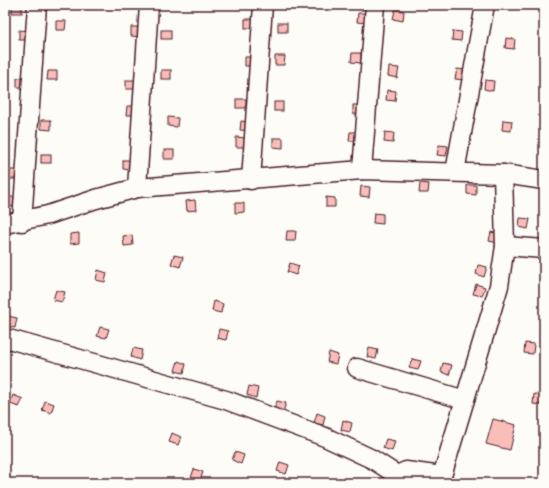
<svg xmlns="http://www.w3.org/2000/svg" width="549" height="488" viewBox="0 0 549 488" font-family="'Shantell Sans',sans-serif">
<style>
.building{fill:#fabeb9;stroke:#4a1f2b}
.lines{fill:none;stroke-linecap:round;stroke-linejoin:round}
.minor-casing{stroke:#4a1f2b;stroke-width:21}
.minor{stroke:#fdfcf7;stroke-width:18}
</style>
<rect width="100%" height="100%" fill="#fdfcf7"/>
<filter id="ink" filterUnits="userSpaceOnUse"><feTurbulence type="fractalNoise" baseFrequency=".025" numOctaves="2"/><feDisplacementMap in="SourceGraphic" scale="8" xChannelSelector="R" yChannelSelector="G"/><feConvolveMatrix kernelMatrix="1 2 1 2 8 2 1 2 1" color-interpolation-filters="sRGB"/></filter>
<g filter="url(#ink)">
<!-- building -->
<g class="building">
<rect x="12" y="5" width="10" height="8"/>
<path d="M395 10 404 11 403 21 393 19Z"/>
<path d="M358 13H367V23L357 22Z"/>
<rect x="245" y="19" width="10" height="9"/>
<path d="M56 21H66L65 30H56Z"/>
<rect x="278" y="23" width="9" height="9"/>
<path d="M131 27H141V37L131 36Z"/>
<path d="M19 30 29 31V40H19Z"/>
<rect x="161" y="30" width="10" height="9"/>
<path d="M453 31 462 32 461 41 452 40Z"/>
<path d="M506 38 515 39 514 49 505 48Z"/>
<path d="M352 53H361V63L351 62Z"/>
<path d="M275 56H285L284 65H275Z"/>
<path d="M245 57H255L254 66H245Z"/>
<path d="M389 67 399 68 397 78 388 76Z"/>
<path d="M457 69 466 70 464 80 455 79Z"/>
<rect x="161" y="70" width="10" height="9"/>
<path d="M48 71H57V80H47Z"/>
<rect x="17" y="78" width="10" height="9"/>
<rect x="126" y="80" width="10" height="9"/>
<path d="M485 80 494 81 493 91 484 89Z"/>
<path d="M387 90 396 91 395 101 386 100Z"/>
<rect x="236" y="99" width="10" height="9"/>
<rect x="274" y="102" width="9" height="9"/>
<rect x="353" y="105" width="10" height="9"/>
<path d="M127 106H136V115H126Z"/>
<path d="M168 117 178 118 177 127 168 126Z"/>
<path d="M41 120H51V130L41 129Z"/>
<path d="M503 120 512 121 511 131 502 130Z"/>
<path d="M241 121 250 122V131L240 130Z"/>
<path d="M350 132H359V141H349Z"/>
<path d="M385 132 394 133 393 143 384 142Z"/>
<path d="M236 137 246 138V147H236Z"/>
<path d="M273 138H283V148L273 147Z"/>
<path d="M439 145 448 146 446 156 437 155Z"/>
<rect x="164" y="150" width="10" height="9"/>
<rect x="41" y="154" width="10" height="9"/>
<path d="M123 160H133V170L123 169Z"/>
<path d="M7 170H16V179H6Z"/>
<path d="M420 183 429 184 428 193H419Z"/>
<path d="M467 185H476V195L467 194Z"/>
<path d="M361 186 370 187 369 197 360 196Z"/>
<path d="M6 197H16V207L6 206Z"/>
<path d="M326 197 335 198V207H326Z"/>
<path d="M195 200 196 210 187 211 186 201Z"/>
<path d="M235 203H244V212L235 213Z"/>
<path d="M374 213 383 214V224L373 223Z"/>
<path d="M520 218 530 219 528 229 519 227Z"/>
<path d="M287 231H296L295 241H286Z"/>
<path d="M491 232 500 234 498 243 489 241Z"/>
<path d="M79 233V243L70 244V234Z"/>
<path d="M132 235 133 245 124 246 123 236Z"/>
<path d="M174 255 183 257 180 267 171 264Z"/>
<path d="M540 262H544V272L539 271Z"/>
<path d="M290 263 299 266 296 275 287 272Z"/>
<path d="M478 265 487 267 484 277 476 274Z"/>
<path d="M98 270 107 273 105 282 96 280Z"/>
<path d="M476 284 485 287 482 296 473 294Z"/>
<path d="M56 290 65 292 62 302 53 300Z"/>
<path d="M214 301 223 304 221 313 212 311Z"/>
<path d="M8 316 17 318 15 328 6 326Z"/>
<path d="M100 327 109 329 106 338 97 336Z"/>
<path d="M219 329 228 331 226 340 217 338Z"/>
<path d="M525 343 534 344 533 354 524 353Z"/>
<path d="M133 348 142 350 140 360 131 357Z"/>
<path d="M369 348 378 350 376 359 367 357Z"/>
<path d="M329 352 338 355 336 364 327 362Z"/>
<path d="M412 359 421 361 418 370 409 368Z"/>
<path d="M178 361 186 364 184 373 175 371Z"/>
<path d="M443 363 452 365 449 375 441 372Z"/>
<path d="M249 386 258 388 256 398 247 395Z"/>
<path d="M534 394 543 395 542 405 533 404Z"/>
<path d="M13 395 23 399 19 407 10 404Z"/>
<path d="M45 401 54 404 51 413 42 410Z"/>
<path d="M277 401 286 403 283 412 274 410Z"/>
<path d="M317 413 325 416 323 425 314 423Z"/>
<path d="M493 419 516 425 510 450 486 444Z"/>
<path d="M343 420 352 423 350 432 341 430Z"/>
<path d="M172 433 181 437 178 445 169 442Z"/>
<path d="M386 439 395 441 392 451 383 448Z"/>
<path d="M235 452 244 455 241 464 232 460Z"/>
<path d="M280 462 289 465 286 474 277 471Z"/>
<path d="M194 469 203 472 200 481 191 478Z"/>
<path d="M103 478 112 481 111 483H101Z"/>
</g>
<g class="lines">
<defs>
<g id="minor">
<path d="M362 170 375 5"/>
<path d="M455 172 485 5"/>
<path d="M251 180 263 5"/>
<path d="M137 188 149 5"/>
<path d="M22 222 37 5"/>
<path d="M5 224 48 215 96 199 137 188 362 170 503 174 544 180"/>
<path d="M505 246 544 249"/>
<path d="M5 338 226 400 325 437 372 459 397 475 400 483"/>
<path d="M357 368 465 400"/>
<path d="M397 475 406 471 442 476 499 286 505 246 503 174"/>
</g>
</defs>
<!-- minor casing -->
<use href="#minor" class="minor-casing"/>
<!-- minor -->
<use href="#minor" class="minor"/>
</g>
</g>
<!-- margin -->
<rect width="549" height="488" fill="none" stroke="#fdfcf7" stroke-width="20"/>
<rect x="10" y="10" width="529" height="468" fill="none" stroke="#4a1f2b" stroke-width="1.5" filter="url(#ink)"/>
</svg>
